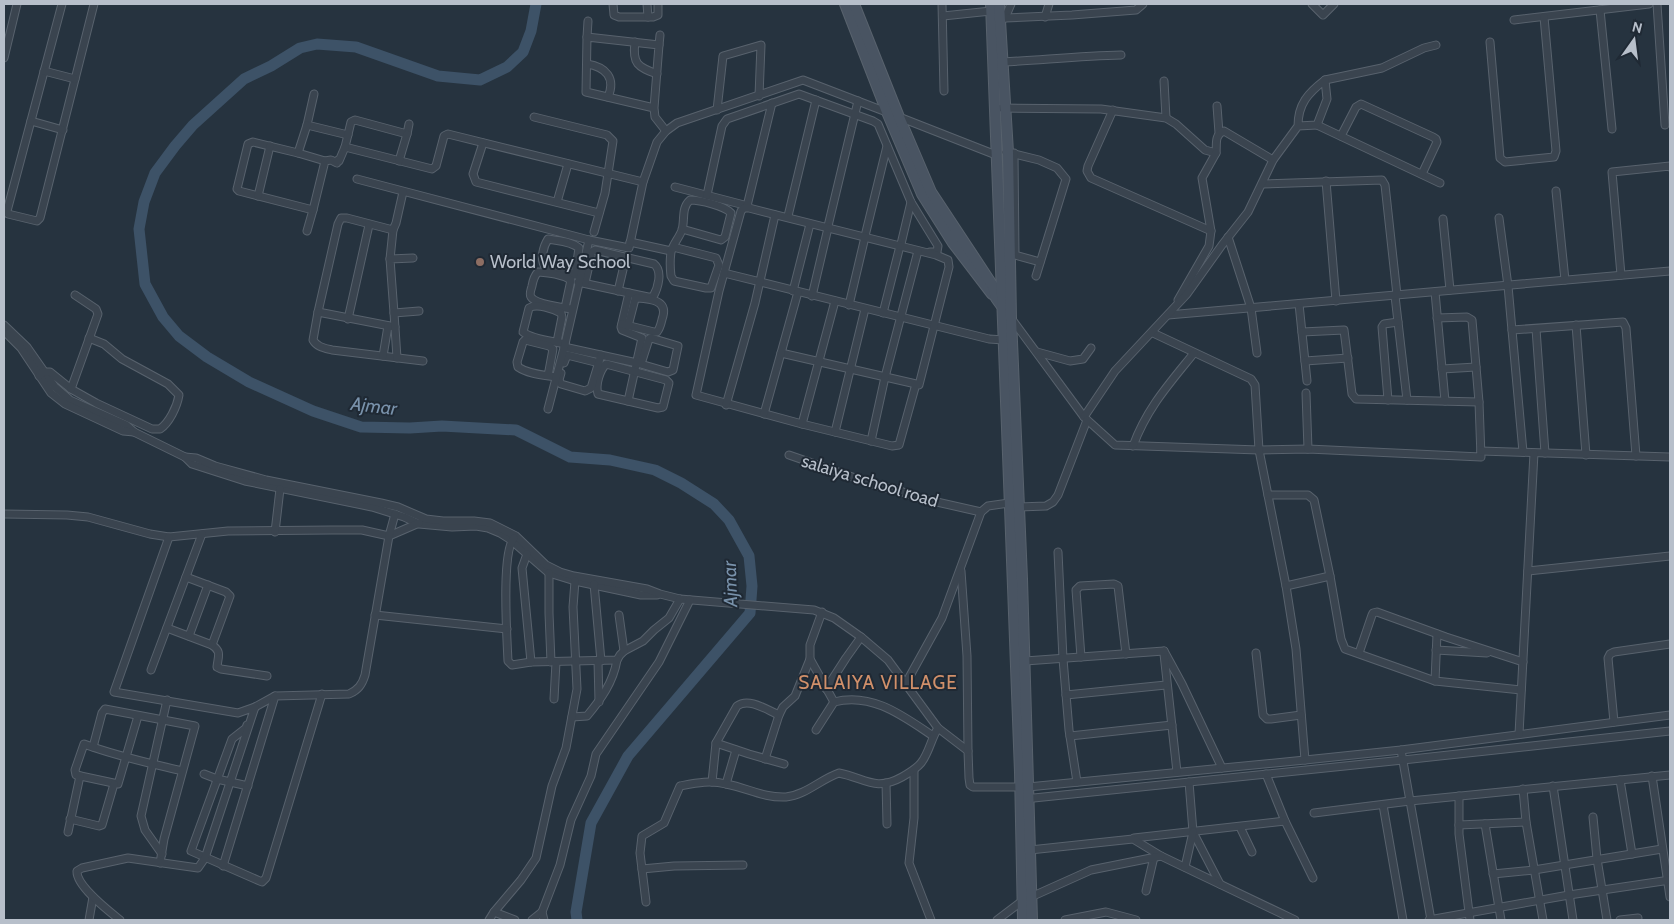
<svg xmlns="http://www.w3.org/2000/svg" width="1674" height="924" viewBox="0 0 1674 924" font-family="Cabin,sans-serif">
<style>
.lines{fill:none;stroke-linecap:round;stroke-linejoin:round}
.river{stroke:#3d5267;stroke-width:11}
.street-casing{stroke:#58626d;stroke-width:9}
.secondary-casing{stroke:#58626d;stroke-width:12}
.street{stroke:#3a444f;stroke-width:7}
.secondary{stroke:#495462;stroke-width:10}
.education-dot{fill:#8d6e63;stroke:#1f2934;stroke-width:2}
.labels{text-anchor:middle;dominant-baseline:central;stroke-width:4;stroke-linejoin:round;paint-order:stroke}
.poi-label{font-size:18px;fill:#b7bfca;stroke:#1f2934;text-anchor:start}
.street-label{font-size:18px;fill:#b7bfca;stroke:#1f2934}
.water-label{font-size:19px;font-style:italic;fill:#7992ab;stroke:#1f2934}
.neighbourhood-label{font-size:19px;letter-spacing:1px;fill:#d1906a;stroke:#1f2934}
</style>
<rect width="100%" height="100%" fill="#26333f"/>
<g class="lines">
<!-- river -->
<path class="river" d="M536 4 531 31 523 52 507 67 480 80 438 76 356 47 317 44 300 48 271 66 244 79 193 125 175 146 155 173 144 202 139 229 145 284 163 317 179 336 207 357 249 382 313 411 361 427 410 428 442 426 516 430 570 457 610 460 655 470 681 483 714 504 729 520 749 556 752 586 750 613 628 756 591 823 576 912 577 920"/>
<defs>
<g id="street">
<path d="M62 4 7 211 8 214 37 221 40 218 94 4"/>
<path d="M613 4 614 15 619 17H653L658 15V4"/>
<path d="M647 4 648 17"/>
<path d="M942 4 944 91"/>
<path d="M1312 4 1323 15 1334 4"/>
<path d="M1657 4 1665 125"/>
<path d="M1600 10 1612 129"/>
<path d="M943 16 991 11"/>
<path d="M1045 17 1049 4"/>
<path d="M1003 18H1005L1011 4"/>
<path d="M1005 18 1072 15 1136 10 1143 4"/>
<path d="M1514 20 1649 4"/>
<path d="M587 37 588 21"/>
<path d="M635 42C632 64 638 67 657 74"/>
<path d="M1490 42 1500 158 1505 162 1554 157 1556 151 1544 17"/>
<path d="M659 45 660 35"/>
<path d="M4 58 17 4"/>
<path d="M1003 62C1042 60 1081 56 1121 55"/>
<path d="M587 64C606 67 616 78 608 97"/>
<path d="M44 71 75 79"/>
<path d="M1325 80 1382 68 1424 48 1436 45"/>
<path d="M1164 81 1166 118"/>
<path d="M314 94 307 125 348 135"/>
<path d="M1217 106 1219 133"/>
<path d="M654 108 659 45 587 37 586 92 654 108 655 117 666 131"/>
<path d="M1002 108 1101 109 1166 118 1176 124 1205 150 1216 153C1217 144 1214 135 1224 131L1273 160"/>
<path d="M717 110 723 56 761 45 759 96"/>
<path d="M1113 110 1088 166 1087 171 1091 178 1211 231"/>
<path d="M534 117 607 135 613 141 605 193 594 232"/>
<path d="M899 117 996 155"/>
<path d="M31 121 63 130"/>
<path d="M409 124 407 134 355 120 351 122 345 147 432 169 436 166 444 136 448 134 643 182"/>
<path d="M307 125 298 153 253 142 248 144 237 189 239 191 313 210 307 231"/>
<path d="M1317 125 1440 183"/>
<path d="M1341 136 1356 107 1361 104 1433 137 1436 139 1437 142 1422 174"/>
<path d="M483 143 473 174 476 182 599 213"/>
<path d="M1006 152 1039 160 1057 168 1066 179 1036 276"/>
<path d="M298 153 325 161"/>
<path d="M1014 153 1015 255 1040 262"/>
<path d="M399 161 407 134"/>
<path d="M357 179 589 240 629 248 643 182 657 142 666 131 677 123 803 80 889 113"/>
<path d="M1326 181 1336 301"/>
<path d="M1262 184 1382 180 1385 185 1397 295"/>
<path d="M675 187 748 206"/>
<path d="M1556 191 1565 280"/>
<path d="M707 195 722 126 727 119 799 94 873 121 878 124 911 202 938 246 937 252H930"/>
<path d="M258 196 270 146"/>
<path d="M557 202 568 164"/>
<path d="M747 206 772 103"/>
<path d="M313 210 325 161 331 160 337 163 338 160 339 161 345 147"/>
<path d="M788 216 816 100"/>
<path d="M1499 218 1508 286 1523 452"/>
<path d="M1443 219 1450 290"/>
<path d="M828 226 858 101"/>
<path d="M865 236 887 146"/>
<path d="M1228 237 1251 308 1257 353"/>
<path d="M630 242 671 251"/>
<path d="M901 244 911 202"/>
<path d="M673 247 716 258 719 265 711 288H706L674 281 671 276C670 268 670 259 671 252 673 244 679 238 682 230 685 220 681 208 690 200 700 200 725 206 731 213L725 237 721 240 682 229"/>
<path d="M390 259 393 230"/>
<path d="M724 273 989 339 1004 340"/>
<path d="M575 275 579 248C571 241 558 241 548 239 543 247 540 259 545 267L580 276"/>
<path d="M1621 275 1612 172 1670 166V167"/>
<path d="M578 282 629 293 621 327 622 330 642 338 628 401"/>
<path d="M585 283 592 252 595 250 654 264C663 271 658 288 653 297H648L629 293"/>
<path d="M618 291 626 257"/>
<path d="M793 291 810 224"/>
<path d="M1435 292 1445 401"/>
<path d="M812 296 828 228"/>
<path d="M1395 296 1407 400"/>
<path d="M1178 300 1209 246 1211 231 1202 178 1216 153"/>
<path d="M1299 304 1307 381"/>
<path d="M849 305 865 237"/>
<path d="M565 308 571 280C561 274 549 273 538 272 534 276 533 280 532 286 531 290 529 294 531 297 535 304 564 308 572 309"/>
<path d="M318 312 338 224 341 218H347L393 230 396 223 403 192"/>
<path d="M394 313 390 259 413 258"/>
<path d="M883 313 900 246"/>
<path d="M1168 315 1670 271"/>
<path d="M1011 318 1084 417 1115 445 1259 450 1308 449 1481 457 1479 402 1472 320 1467 317 1437 318"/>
<path d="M348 319 369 225"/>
<path d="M622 324 654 332H657C661 327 661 322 663 316 667 300 650 299 637 298L635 299 628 326"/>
<path d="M4 325 27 347 55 387 70 400 126 425 134 432 185 457 192 464 245 481 372 507 404 517 419 524 452 527 476 526 488 528 500 533 511 540 549 573 575 581 641 595H657"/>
<path d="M1576 325 1586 455"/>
<path d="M395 327 318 312 313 340C317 347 324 348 332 350L423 361"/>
<path d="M1536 329 1545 453"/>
<path d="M1512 330 1623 322 1626 328 1636 456"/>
<path d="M1302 332 1344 330 1352 394 1356 399 1479 402"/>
<path d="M1153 333 1251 379 1255 385 1259 450 1286 586 1296 649 1305 760"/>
<path d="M7 334 21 348 51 393 65 404 123 431 134 432"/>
<path d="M557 342 562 317 561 313C553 309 537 303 529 308L523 332C533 340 553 341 565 344"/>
<path d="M564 347 637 363 668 372 673 370 678 346 651 338 649 339 641 364"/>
<path d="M1037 352 1070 361 1083 359 1091 348"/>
<path d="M781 353 916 384 919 385 949 267 948 260 936 255 749 208H744L741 211 719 291 696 395 802 424 892 446 899 445 916 384"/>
<path d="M383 356 388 326"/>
<path d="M397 358 394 313 419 311"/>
<path d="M1305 361 1348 358"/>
<path d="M564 363 567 355 599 363"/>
<path d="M606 364 666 380 669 383 663 407 658 408 598 394C595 385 600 370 606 364Z"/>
<path d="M1442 369 1476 367"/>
<path d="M561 373 559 380 561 384 585 391 591 388 601 355"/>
<path d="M39 376 44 372H50L71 389 96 403 152 429H160C169 423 177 407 179 395L168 384 122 359 104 344 89 338"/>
<path d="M548 376 553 349 549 346 525 340 523 342 517 362 518 367C528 374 544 375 556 377"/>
<path d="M71 389 98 314 96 309 75 295"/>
<path d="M1306 393 1308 449"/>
<path d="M1388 400 1382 327 1384 324 1398 322"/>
<path d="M726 405 755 303 775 215"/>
<path d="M548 409 565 344 589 240"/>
<path d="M764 414 798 292"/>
<path d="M1084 417 1115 371 1187 294 1222 245 1248 212 1273 160 1298 126 1317 125 1327 99 1325 80C1308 93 1298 104 1298 126"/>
<path d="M802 424 835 301"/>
<path d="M835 432 865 309"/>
<path d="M871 441 885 377 918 251"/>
<path d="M1133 446C1147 408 1169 384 1194 353"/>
<path d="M1481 451 1670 457"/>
<path d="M789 455 884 488H892L919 498 981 512"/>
<path d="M185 457 196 458 215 466 266 480 381 503 398 507 426 519 443 521H474L490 523 516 536 546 565 560 572 574 576 647 589 660 594 680 599 814 610 834 618 861 637 888 660 938 728 968 751 969 778 970 785 973 787H1028L1305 760 1401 750 1670 715"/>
<path d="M1268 495H1308L1314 500 1330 576 1341 639 1345 649 1435 681"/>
<path d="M1019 507 1046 506 1053 502 1058 495 1087 420"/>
<path d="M4 514 67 515 88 517 150 534 169 537 228 531 331 530H362L389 536 419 523"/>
<path d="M275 532 280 489"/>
<path d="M514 538C501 552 507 638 508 661L512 665 531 662 617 660 620 655 624 651 643 641 654 630 669 618 680 599"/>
<path d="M1058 552 1063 659 1069 730 1077 782"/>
<path d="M527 554 522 568 531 662"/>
<path d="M961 571 967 656 968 751"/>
<path d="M1528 571 1670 556"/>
<path d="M549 573V613L551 662"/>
<path d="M186 577 226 592 230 596 212 645C222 652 218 656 217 667L221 669 267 676"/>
<path d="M594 584 601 661"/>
<path d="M1286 586 1330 576"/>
<path d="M822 612 810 645V659L834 702C872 692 903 716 933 736"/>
<path d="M375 615 507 629"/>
<path d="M619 615 624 651"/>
<path d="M167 628 212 645"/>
<path d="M1437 634 1435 681 1521 690"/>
<path d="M189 636 208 585"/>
<path d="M1436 650 1487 653"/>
<path d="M1164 651 1182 684 1222 768"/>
<path d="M1256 653 1263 715 1267 719H1271L1301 715"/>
<path d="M1359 653 1372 615 1373 613 1377 612 1446 637 1523 662"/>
<path d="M1164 654 1177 772"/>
<path d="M1081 657 1076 590 1080 586 1114 584 1118 586 1126 654"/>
<path d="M598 661 599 702"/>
<path d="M1025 661 1164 651"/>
<path d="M151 670 202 534"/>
<path d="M906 683 942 618 981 512 988 506 1009 503"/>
<path d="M826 689 846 658 861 637"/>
<path d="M1066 695 1166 685"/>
<path d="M554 699 556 662"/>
<path d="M253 711 255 707 275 696"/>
<path d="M138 716 118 784 76 775 75 770 84 744C116 756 149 763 182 771"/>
<path d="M572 717 587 716C601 699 613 683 617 660"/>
<path d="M1614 722 1608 658 1610 654 1614 652 1670 644"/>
<path d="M247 725 246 728 232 739 191 851 262 882 266 878 322 694"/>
<path d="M816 730 834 702"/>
<path d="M1519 734 1534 453"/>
<path d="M1070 736 1172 725"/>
<path d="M716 743 749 754 784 764"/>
<path d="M93 747 102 713 105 709 195 726 164 839 160 863"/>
<path d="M1401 750 1431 920"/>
<path d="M765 759 779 715"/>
<path d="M914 770V818L909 863 931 920"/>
<path d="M204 774 217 779 248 786"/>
<path d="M1266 774 1285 821 1313 878"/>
<path d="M1652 776 1670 897"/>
<path d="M1620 780 1632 854"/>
<path d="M712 782 716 743 737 706C749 697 767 710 779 715L783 707 795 696 810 659"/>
<path d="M1189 782 1193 832 1220 884"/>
<path d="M886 783 887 824"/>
<path d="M726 784 736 750"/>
<path d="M1553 786 1573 920"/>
<path d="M1523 789 1526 822 1543 920"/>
<path d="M1459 796V834L1470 920"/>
<path d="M1024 799 1403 760 1670 731"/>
<path d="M1383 805 1403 920"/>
<path d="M1314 813 1410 801 1670 775"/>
<path d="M1593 817 1597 859 1607 920"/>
<path d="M70 819 99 826 102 825 114 784"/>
<path d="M1485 824 1501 920"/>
<path d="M1459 825 1526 822"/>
<path d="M1240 827 1252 852"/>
<path d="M68 832 80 776"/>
<path d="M1134 838 1285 821"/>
<path d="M1030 850 1133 839 1161 856 1295 920"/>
<path d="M162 854 145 830 141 816 167 700"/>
<path d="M223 866 275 696 349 694C358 690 362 685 365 675L389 536 395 514"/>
<path d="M1185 867 1193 832"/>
<path d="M642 869 674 866 743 865"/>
<path d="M1493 874 1534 870 1662 849"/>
<path d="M1146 891 1154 857"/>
<path d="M646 902 640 853 642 836 664 823 680 786C696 783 710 780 726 784 748 788 763 798 786 797 806 795 821 779 839 773 865 778 875 792 902 777 909 773 916 769 921 763 929 753 931 739 938 728"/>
<path d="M494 912 515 920"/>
<path d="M89 920 93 897"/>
<path d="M120 920C109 911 76 886 77 871L82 868 128 858 198 868 205 858 255 707 238 713 114 692 169 537"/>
<path d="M489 920 494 912 521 880 536 858 552 786 566 748 577 689 573 607 575 581"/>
<path d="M532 920 542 912"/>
<path d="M544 920 542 912 560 865 571 820 591 776 596 754 659 662 690 600"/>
<path d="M997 920 1022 901 1091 870 1161 856"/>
<path d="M1065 920 1106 912 1136 920"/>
<path d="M1429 920 1569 895 1670 880"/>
<path d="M1620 920 1638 918"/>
</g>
<g id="secondary">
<path d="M845 4 887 112 922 194 953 243 992 294"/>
<path d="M854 4 899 117 931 192 993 286 996 298 1001 305"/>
<path d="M991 4 1020 772 1023 920"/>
<path d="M999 4 1008 152 1011 318 1022 579 1032 920"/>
</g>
</defs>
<!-- street casing -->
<use href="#street" class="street-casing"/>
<!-- secondary casing -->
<use href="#secondary" class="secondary-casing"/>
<!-- street -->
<use href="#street" class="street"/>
<!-- secondary -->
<use href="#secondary" class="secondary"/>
</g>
<!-- markers -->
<circle class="education-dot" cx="480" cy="262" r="5"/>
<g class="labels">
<!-- poi labels -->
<g class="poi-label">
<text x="490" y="262">World Way School</text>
</g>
<!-- street labels -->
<g class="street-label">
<text transform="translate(870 481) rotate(17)">salaiya school road</text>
</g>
<!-- water labels -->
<g class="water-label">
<text transform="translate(374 406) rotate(7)">Ajmar</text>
<text transform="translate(730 584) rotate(-92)">Ajmar</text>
</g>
<!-- neighbourhood labels -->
<g class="neighbourhood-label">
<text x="878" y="682">SALAIYA VILLAGE</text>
</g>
</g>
<!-- border -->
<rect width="1674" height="924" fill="none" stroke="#b7bfca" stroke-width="10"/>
<!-- north arrow -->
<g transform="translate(1634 40) rotate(14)" stroke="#1f2934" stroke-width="4" paint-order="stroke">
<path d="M0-4L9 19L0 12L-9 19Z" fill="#b7bfca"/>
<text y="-8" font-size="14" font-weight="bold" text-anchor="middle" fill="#b7bfca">N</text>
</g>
</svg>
